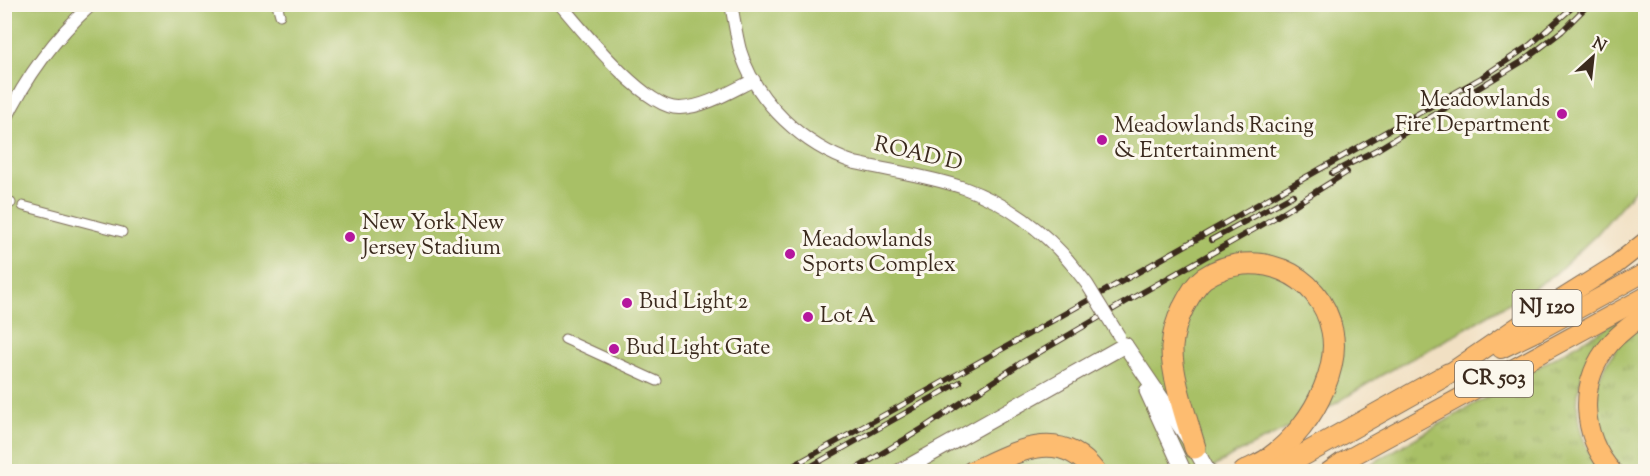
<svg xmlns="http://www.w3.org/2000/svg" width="1650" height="476" viewBox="0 0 1650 476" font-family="'Sorts Mill Goudy',serif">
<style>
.grass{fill:url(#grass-tufts);stroke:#727542;stroke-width:1.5}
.pitch{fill:#a8c066;stroke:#727542;stroke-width:1.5}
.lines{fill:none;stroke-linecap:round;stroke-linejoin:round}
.pedestrian-casing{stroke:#7b6a58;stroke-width:11}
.minor-casing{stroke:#7b6a58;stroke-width:14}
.tertiary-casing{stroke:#7b6a58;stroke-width:17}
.primary-casing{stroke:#7b6a58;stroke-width:20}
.motorway-casing{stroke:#7b6a58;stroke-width:23}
.pedestrian{stroke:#fff;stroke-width:9}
.minor{stroke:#fff;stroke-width:12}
.tertiary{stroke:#fff;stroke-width:15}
.primary{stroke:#fdbc6f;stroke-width:18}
.motorway{stroke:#fdbc6f;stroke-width:21}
.rail-casing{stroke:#3b2a1e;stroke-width:6}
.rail{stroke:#fbf7ec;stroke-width:4;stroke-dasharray:11;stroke-linecap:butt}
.minor-bridge-casing{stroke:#7b6a58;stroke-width:14;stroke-linecap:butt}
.minor-bridge{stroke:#fff;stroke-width:12}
.poi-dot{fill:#b5179e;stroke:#fbf7ec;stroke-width:2}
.labels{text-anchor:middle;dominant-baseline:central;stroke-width:6;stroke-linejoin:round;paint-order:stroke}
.shield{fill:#fbf7ec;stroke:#75685c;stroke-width:1.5}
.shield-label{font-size:21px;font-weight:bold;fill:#3b2a1e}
.poi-label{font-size:22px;fill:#3b2a1e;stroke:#fbf7ec;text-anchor:start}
.street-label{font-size:22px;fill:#3b2a1e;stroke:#fbf7ec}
</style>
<defs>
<pattern id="grass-tufts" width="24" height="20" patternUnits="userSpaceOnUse" patternTransform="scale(1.5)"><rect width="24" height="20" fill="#a8c066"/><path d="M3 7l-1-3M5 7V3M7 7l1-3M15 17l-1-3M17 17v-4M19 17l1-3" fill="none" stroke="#8a9c53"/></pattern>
</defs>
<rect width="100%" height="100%" fill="#fbf7ec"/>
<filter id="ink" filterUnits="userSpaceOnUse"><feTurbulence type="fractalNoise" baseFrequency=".0167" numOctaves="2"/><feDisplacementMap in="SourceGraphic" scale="12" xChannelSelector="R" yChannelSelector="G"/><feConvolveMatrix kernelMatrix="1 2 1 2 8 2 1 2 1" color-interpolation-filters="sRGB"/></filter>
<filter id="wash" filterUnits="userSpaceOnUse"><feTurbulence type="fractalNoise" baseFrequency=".008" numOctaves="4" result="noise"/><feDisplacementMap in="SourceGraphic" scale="24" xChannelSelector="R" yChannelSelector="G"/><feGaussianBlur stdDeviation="1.35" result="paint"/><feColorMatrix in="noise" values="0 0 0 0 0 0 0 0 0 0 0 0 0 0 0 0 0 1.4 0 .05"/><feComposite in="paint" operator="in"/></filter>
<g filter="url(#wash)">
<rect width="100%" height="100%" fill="#f1e0c3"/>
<!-- grass -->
<g class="grass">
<path d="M1623 318 1624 321C1613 333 1599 345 1590 359 1568 394 1577 440 1601 471L1357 472Z"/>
<path d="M1645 322V471H1625L1618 466 1604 447 1594 414 1598 379 1619 343Z"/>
</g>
<!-- pitch -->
<path class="pitch" d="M4 5H1645V178L1597 234 1555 274 1529 291 1444 341 1380 376 1325 410 1233 455 1208 471H5Z"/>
</g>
<g filter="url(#ink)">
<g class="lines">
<defs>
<g id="pedestrian">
<path d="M277 4 280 15"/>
<path d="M6 202 11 203"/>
<path d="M23 206 122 232"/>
<path d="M565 339 657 381"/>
</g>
<g id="minor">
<path d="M560 4C582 30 646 110 680 108 706 107 731 91 754 80"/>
<path d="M731 4C734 19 736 35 740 50 756 103 804 146 855 163 891 171 929 176 964 188 1006 203 1045 231 1073 266"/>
<path d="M4 123C26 77 54 38 92 4"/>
</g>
<g id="tertiary">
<path d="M1125 345 1195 448 1208 472"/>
<path d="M1147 391 1184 472"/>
<path d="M899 472 1125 345"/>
</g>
<g id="primary">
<path d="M1501 349 1536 332 1646 272"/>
<path d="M1448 374 1518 326 1614 266 1646 241"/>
<path d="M1328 472 1342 462 1646 296"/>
<path d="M1613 472C1580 435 1578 381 1610 344 1620 332 1633 323 1646 314"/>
</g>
<g id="motorway">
<path d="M1195 448C1187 420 1171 375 1172 347 1173 333 1177 320 1183 308 1189 297 1195 285 1204 278 1254 245 1321 272 1332 331 1336 350 1331 371 1324 388 1313 416 1292 442 1268 459 1261 464 1252 467 1244 472"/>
<path d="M972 472C1014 453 1059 425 1095 472"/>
<path d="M1273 472 1448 374"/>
</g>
</defs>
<!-- pedestrian casing -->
<use href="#pedestrian" class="pedestrian-casing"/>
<!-- minor casing -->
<use href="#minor" class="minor-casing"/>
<!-- tertiary casing -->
<use href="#tertiary" class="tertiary-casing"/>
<!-- primary casing -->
<use href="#primary" class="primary-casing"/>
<!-- motorway casing -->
<use href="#motorway" class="motorway-casing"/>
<!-- pedestrian -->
<use href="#pedestrian" class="pedestrian"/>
<!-- minor -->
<use href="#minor" class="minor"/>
<!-- tertiary -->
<use href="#tertiary" class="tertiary"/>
<!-- primary -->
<use href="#primary" class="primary"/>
<!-- motorway -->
<use href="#motorway" class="motorway"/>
<defs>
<g id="rail">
<path d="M1332 173 1378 149 1523 61 1562 31 1589 4"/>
<path d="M1211 240 1293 195"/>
<path d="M782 472 1013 343 1481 78 1530 45 1576 4"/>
<path d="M801 472 960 382"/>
<path d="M851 472 922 429 1021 363 1129 300 1274 218 1347 172"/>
</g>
</defs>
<!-- rail casing -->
<use href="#rail" class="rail-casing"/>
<!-- rail -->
<use href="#rail" class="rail"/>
<defs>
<path id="minor-bridge" d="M1073 266 1087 284 1119 336"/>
</defs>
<!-- minor-bridge casing -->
<use href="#minor-bridge" class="minor-bridge-casing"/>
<!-- minor-bridge -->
<use href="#minor-bridge" class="minor-bridge"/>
</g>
</g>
<!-- markers -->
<g class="poi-dot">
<circle cx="1562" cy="114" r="6"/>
<circle cx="1102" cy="140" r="6"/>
<circle cx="350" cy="237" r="6"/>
<circle cx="790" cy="254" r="6"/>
<circle cx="627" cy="303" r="6"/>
<circle cx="808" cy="317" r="6"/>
<circle cx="614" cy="349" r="6"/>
</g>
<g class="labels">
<!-- shield labels -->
<g class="shield">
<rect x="1512.5" y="290" width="69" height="36" rx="4.5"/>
<rect x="1455" y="361" width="78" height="36" rx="4.5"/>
</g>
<g class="shield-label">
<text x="1547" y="308">NJ 120</text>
<text x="1494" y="379">CR 503</text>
</g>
<!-- poi labels -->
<g class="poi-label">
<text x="1550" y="101" text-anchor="end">Meadowlands<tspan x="1550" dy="25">Fire Department</tspan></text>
<text x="1114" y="127">Meadowlands Racing<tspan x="1114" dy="25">&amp; Entertainment</tspan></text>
<text x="362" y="224">New York New<tspan x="362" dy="25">Jersey Stadium</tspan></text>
<text x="802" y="241">Meadowlands<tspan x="802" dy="25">Sports Complex</tspan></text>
<text x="639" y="303">Bud Light 2</text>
<text x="820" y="317">Lot A</text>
<text x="626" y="349">Bud Light Gate</text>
</g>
<!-- street labels -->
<g class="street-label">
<text transform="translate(918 155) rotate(13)">ROAD D</text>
</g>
</g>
<!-- margin -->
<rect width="1650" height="476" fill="none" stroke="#fbf7ec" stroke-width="24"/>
<!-- north arrow -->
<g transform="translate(1593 57) rotate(27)" stroke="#fbf7ec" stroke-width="4.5" paint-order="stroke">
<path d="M0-4.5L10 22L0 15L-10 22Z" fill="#3b2a1e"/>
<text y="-9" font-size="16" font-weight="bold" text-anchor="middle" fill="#3b2a1e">N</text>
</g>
</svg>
